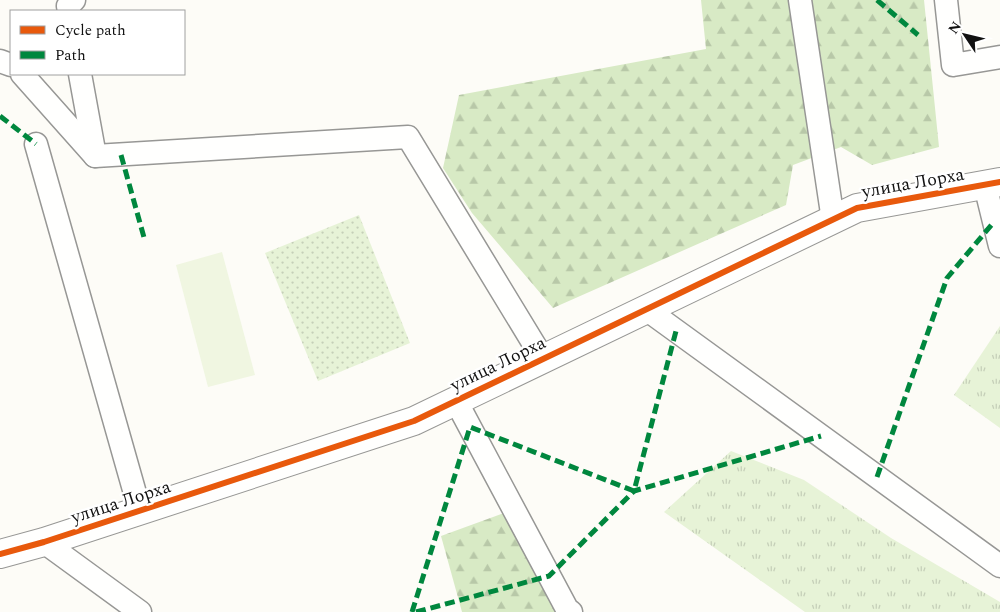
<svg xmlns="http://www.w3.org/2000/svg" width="1000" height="612" viewBox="0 0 1000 612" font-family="Spectral,serif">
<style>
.grass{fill:url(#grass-tufts)}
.forest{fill:url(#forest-firs)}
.park{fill:url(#park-dots)}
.pitch{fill:#f0f6e1}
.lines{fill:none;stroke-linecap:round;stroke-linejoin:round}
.service-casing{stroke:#979795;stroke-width:25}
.minor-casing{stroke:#979795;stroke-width:30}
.service{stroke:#fffffe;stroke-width:22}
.minor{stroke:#fffffe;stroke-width:28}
.quiet{stroke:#00873e;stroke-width:5;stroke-dasharray:10 5;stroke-linecap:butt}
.cycleway-casing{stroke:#fff;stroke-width:9}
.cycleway{stroke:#e8590c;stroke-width:6}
.labels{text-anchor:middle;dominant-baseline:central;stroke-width:5;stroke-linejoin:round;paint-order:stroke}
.street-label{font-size:18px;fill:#111;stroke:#fff}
</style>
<defs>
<pattern id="grass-tufts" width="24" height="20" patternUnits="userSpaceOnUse" patternTransform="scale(1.25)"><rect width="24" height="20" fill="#e7f3d7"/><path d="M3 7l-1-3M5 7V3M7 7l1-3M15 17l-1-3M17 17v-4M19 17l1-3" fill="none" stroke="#c5cfb8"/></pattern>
<pattern id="forest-firs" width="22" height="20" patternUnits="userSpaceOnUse" patternTransform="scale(1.25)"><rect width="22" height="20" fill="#d8eac5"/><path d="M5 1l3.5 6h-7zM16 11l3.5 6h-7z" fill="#b8c8a8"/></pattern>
<pattern id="park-dots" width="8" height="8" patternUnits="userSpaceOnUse" patternTransform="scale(1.25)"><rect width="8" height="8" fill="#e7f3d7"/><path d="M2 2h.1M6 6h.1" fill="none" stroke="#c5cfb8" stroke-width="1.8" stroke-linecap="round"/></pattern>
</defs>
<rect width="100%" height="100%" fill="#fdfcf7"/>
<!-- grass -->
<g class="grass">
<path d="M1000 326V428L954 395Z"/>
<path d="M731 451 804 480 891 538 1000 602V612H805L664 512Z"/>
</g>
<!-- forest -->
<g class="forest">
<path d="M701 0H924L939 147 872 165 841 147 793 165 786 205 553 308 472 213 443 168 459 95 706 49Z"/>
<path d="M504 513 558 612H462L441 536Z"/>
</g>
<!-- park -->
<path class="park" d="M359 215 410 343 318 381 265 253Z"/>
<!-- pitch -->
<path class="pitch" d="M222 252 255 375 208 387 176 265Z"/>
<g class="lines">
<defs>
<g id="service">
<path d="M800 0 833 220"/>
<path d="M946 0 953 65 1000 57"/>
<path d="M69 11 68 6 74 0"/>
<path d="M0 61 11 65"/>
<path d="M22 74 95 156"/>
<path d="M80 74 95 156 408 137 543 359"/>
<path d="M36 144 140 511"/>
<path d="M985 185 1000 246"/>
<path d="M646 309 1000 566"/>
<path d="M456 401 567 609 571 612"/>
<path d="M44 542 140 612"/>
</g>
<path id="minor" d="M0 554 44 542 414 421 857 208 1000 182"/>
</defs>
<!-- service casing -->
<use href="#service" class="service-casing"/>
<!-- minor casing -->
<use href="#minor" class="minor-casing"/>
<!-- service -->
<use href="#service" class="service"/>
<!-- minor -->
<use href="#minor" class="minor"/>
<!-- quiet -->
<g class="quiet">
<path d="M877 0 918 35"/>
<path d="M0 116 36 144"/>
<path d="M121 155 145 241"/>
<path d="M877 477 947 278 993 223"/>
<path d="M412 612 470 427 634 491 676 331"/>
<path d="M416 612 549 576 634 491 821 436"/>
</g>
<defs>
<path id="cycleway" d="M0 554 44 542 414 421 857 208 1000 182"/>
</defs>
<!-- cycleway casing -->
<use href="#cycleway" class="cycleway-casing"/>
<!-- cycleway -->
<use href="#cycleway" class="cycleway"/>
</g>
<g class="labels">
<!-- street labels -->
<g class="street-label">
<text transform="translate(913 183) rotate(-10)">улица Лорха</text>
<text transform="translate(498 364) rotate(-26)">улица Лорха</text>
<text transform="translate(121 502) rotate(-18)">улица Лорха</text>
</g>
</g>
<!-- legend -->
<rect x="10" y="10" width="175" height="65" fill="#ffffff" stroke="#a0a0a0"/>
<rect x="20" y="26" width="25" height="8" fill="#e8590c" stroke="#a0a0a0"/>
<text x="55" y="35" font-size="15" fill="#111111">Cycle path</text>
<rect x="20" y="51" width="25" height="8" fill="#00873e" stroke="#a0a0a0"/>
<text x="55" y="60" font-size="15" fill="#111111">Path</text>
<!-- north arrow -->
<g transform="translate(965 35) rotate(305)" stroke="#ffffff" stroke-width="4" paint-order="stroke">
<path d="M0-4L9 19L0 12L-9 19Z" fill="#111111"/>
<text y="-8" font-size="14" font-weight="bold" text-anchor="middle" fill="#111111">N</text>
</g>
</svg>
